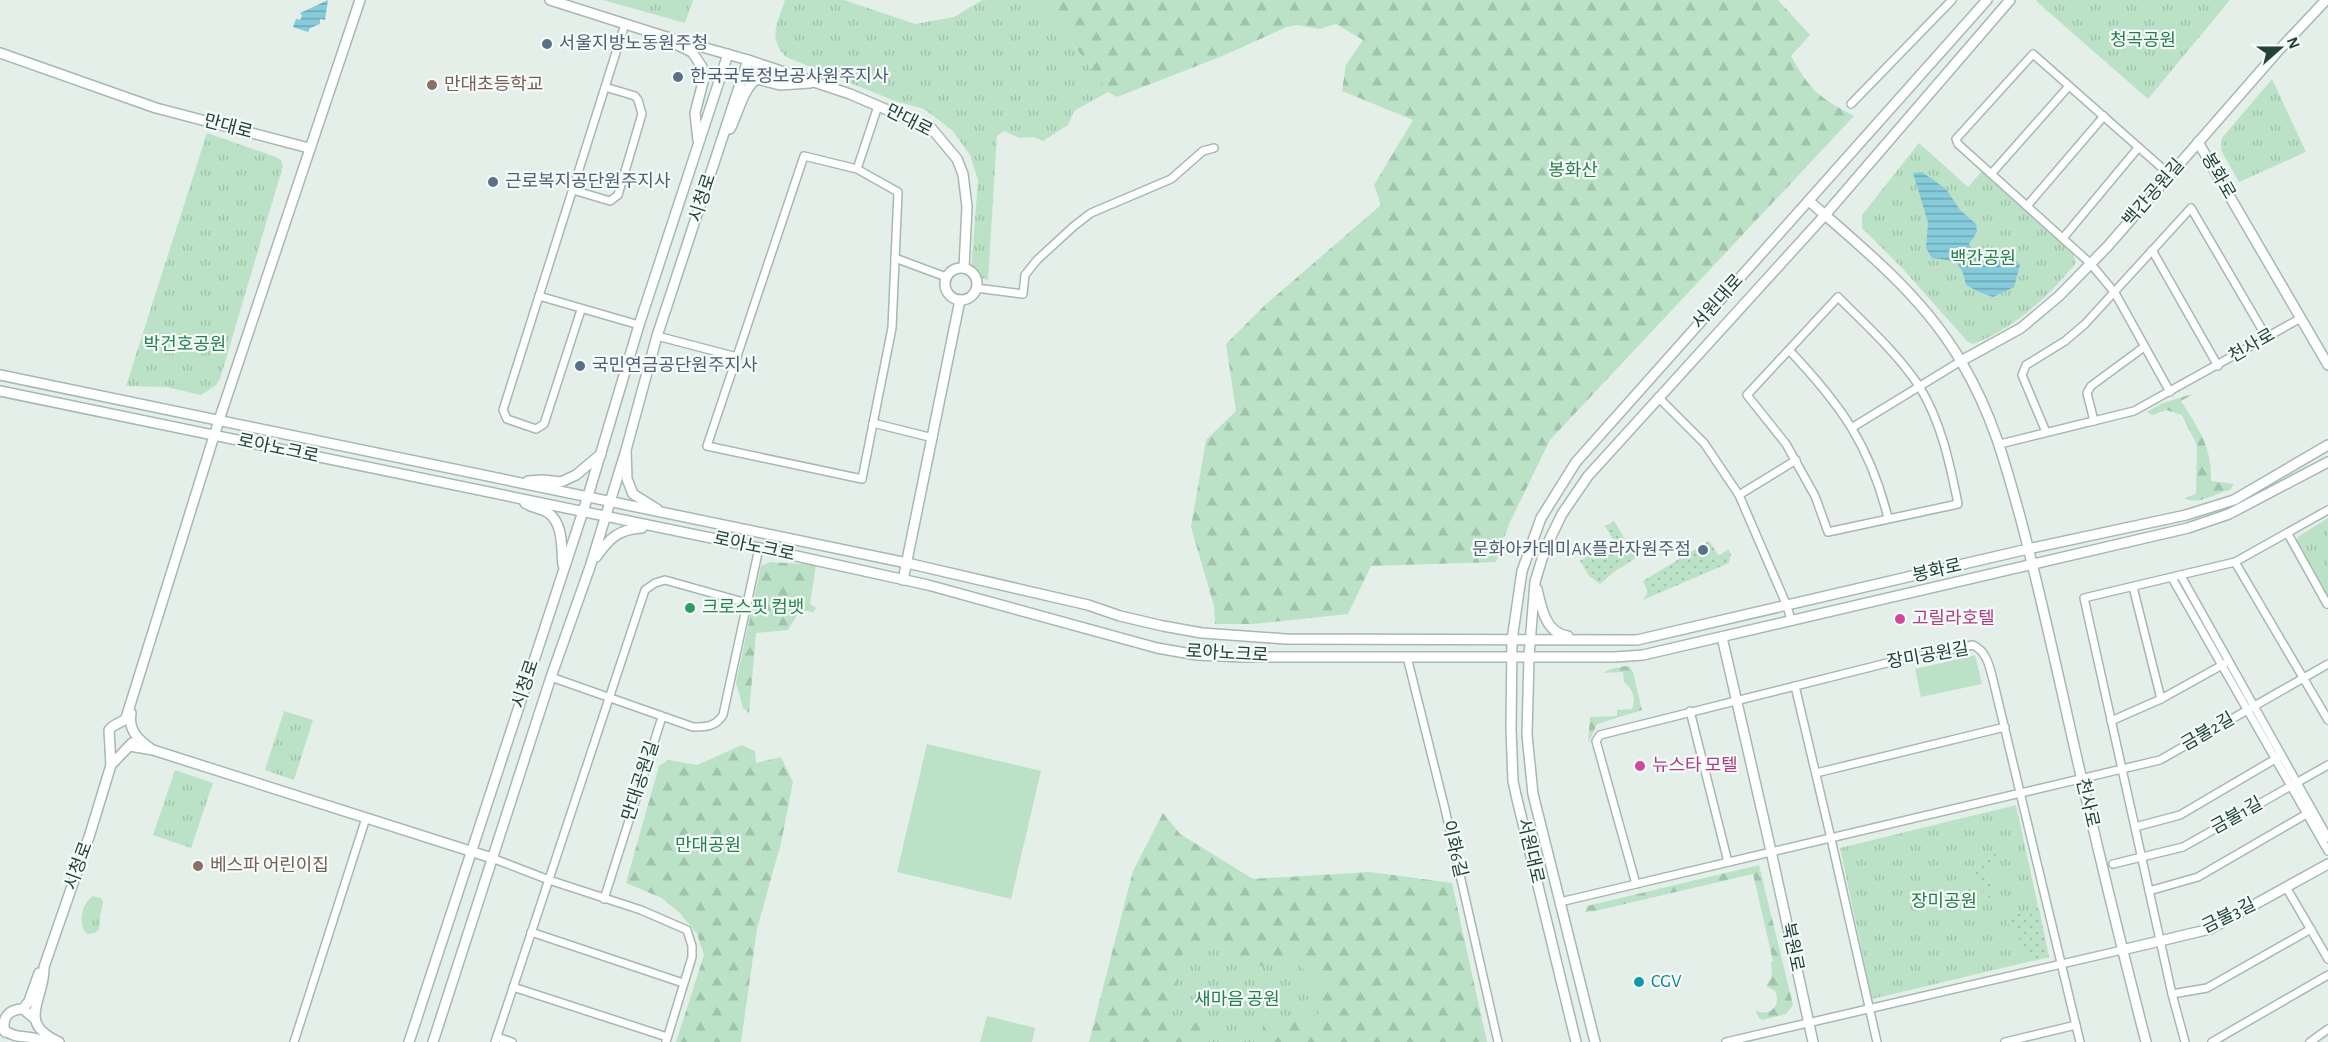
<svg xmlns="http://www.w3.org/2000/svg" width="2328" height="1042" viewBox="0 0 2328 1042" font-family="'Alegreya Sans','Noto Sans KR',sans-serif">
<style>
.grass{fill:#bbe2c6}
.forest{fill:url(#forest-firs)}
.park{fill:url(#park-tufts)}
.garden{fill:url(#garden-dots)}
.water{fill:url(#water-rules)}
.lines{fill:none;stroke-linecap:round;stroke-linejoin:round}
.minor-casing{stroke:#a6b8b2;stroke-width:10}
.tertiary-casing{stroke:#a6b8b2;stroke-width:12}
.minor{stroke:#fff;stroke-width:7}
.tertiary{stroke:#fff;stroke-width:9}
.service-dot{fill:#5c6f8a;stroke:#f5fbf8;stroke-width:2}
.education-dot{fill:#8d6e63;stroke:#f5fbf8;stroke-width:2}
.leisure-dot{fill:#2e9e5b;stroke:#f5fbf8;stroke-width:2}
.hotel-dot{fill:#d1479c;stroke:#f5fbf8;stroke-width:2}
.culture-dot{fill:#0f9aa8;stroke:#f5fbf8;stroke-width:2}
.labels{text-anchor:middle;dominant-baseline:central;stroke-width:4.5;stroke-linejoin:round;paint-order:stroke}
.park-label{font-size:18px;fill:#267f4a;stroke:#f5fbf8}
.service-label{font-size:18px;fill:#4e5e75;stroke:#f5fbf8;text-anchor:start}
.education-label{font-size:18px;fill:#785e54;stroke:#f5fbf8;text-anchor:start}
.street-label{font-size:18px;fill:#21433b;stroke:#f5fbf8}
.leisure-label{font-size:18px;fill:#27864d;stroke:#f5fbf8;text-anchor:start}
.hotel-label{font-size:18px;fill:#b23c85;stroke:#f5fbf8;text-anchor:start}
.culture-label{font-size:18px;fill:#0d838f;stroke:#f5fbf8;text-anchor:start}
</style>
<defs>
<pattern id="forest-firs" width="22" height="20" patternUnits="userSpaceOnUse" patternTransform="scale(1.5)"><rect width="22" height="20" fill="#bbe2c6"/><path d="M5 1l3.5 6h-7zM16 11l3.5 6h-7z" fill="#a0c3ab"/></pattern>
<pattern id="park-tufts" width="24" height="20" patternUnits="userSpaceOnUse" patternTransform="scale(1.5)"><rect width="24" height="20" fill="#bbe2c6"/><path d="M3 7l-1-3M5 7V3M7 7l1-3M15 17l-1-3M17 17v-4M19 17l1-3" fill="none" stroke="#a0c3ab"/></pattern>
<pattern id="garden-dots" width="8" height="8" patternUnits="userSpaceOnUse" patternTransform="scale(1.5)"><rect width="8" height="8" fill="#bbe2c6"/><path d="M2 2h.1M6 6h.1" fill="none" stroke="#a0c3ab" stroke-width="1.8" stroke-linecap="round"/></pattern>
<pattern id="water-rules" width="6" height="5" patternUnits="userSpaceOnUse" patternTransform="scale(1.5)"><rect width="6" height="5" fill="#86cbda"/><path d="M0 2.5h6" fill="none" stroke="#6da6b2"/></pattern>
</defs>
<rect width="100%" height="100%" fill="#e4efea"/>
<!-- grass -->
<g class="grass">
<path d="M1975 655 1982 684 1921 697 1915 669Z"/>
<path d="M927 744 1041 771 1011 899 897 872Z"/>
<path d="M987 1016 1035 1028 1032 1042H980Z"/>
</g>
<!-- forest -->
<g class="forest">
<path d="M1041 0H1778L1810 35 1791 56C1811 92 1819 97 1854 116L1550 440 1509 524 1496 562 1371 566 1348 614 1253 624H1215L1214 606 1191 527 1206 440 1236 411 1226 344 1265 305 1381 205 1374 185 1413 120 1342 91 1346 65 1363 40 1336 24 1319 29 1296 25 1287 27 1220 57 1117 97 1108 92Z"/>
<path d="M2195 393 2181 401C2199 430 2212 446 2211 481L2234 484 2230 490C2215 493 2199 506 2184 498L2196 494 2197 445 2182 415 2166 410 2153 415 2147 412 2163 403Z"/>
<path d="M771 562 816 565 810 604 816 608 813 612 800 610 788 630 756 633 749 713 743 708 736 683 761 566Z"/>
<path d="M1626 666 1630 667 1633 672 1642 710 1597 724 1588 744 1590 717 1617 716V710L1632 709C1636 698 1633 689 1624 682L1623 672 1603 673 1610 669Z"/>
<path d="M742 745 755 751 756 763 781 757 793 782 781 843 757 929 741 1042H676L704 955 697 934 681 914 662 898 626 883 659 766 668 760 697 765Z"/>
<path d="M1163 813 1180 834 1253 879 1370 872 1452 883 1487 1042H1089L1133 871Z"/>
<path d="M1759 865 1793 1005 1786 1014 1762 1020 1759 1018 1755 1010C1769 1018 1782 1006 1775 991L1766 986 1772 976 1771 962 1773 961 1753 874 1595 911 1585 912 1587 906Z"/>
</g>
<!-- park -->
<g class="park">
<path d="M603 0H693L685 23Z"/>
<path d="M785 0H844L915 24 954 17 982 0H1041L1108 92 1074 111 1068 125 1043 141 1034 137 1019 138 1004 131 997 136 988 280 975 276 971 272 978 180 970 155 952 130 924 109 895 101 786 57C767 37 778 23 785 0Z"/>
<path d="M2037 0H2230L2148 99 2036 1Z"/>
<path d="M2272 79 2306 152 2239 182 2221 150 2222 138Z"/>
<path d="M207 133 276 157 281 160 283 166 220 379 216 385 201 395 166 387 126 386Z"/>
<path d="M1919 143 1968 187 1983 170 2064 244 2073 253 2076 263C2049 296 2014 329 1973 344L1967 341 1903 269 1862 228V215Z"/>
<path d="M2328 518V596H2327L2296 541 2299 536Z"/>
<path d="M284 711 313 720 294 780 265 770Z"/>
<path d="M175 770 213 783 191 848 153 835Z"/>
<path d="M2016 805 2049 957 1872 999 1840 848Z"/>
<path d="M93 896 101 898 103 901C103 907 101 911 100 917 100 928 100 934 87 934 77 925 82 903 93 896Z"/>
<path d="M1205 940 1221 942 1241 961 1262 966 1296 962 1316 980 1319 1014C1313 1016 1306 1018 1300 1019 1279 1021 1264 1016 1258 1042H1205L1207 1026 1202 1020 1185 1027 1174 1036 1170 1032 1177 980 1184 948Z"/>
</g>
<!-- garden -->
<g class="garden">
<path d="M1614 521 1636 558 1614 572 1600 584 1589 576 1580 561 1589 555 1585 547 1588 545 1593 552 1613 539 1605 526Z"/>
<path d="M1709 541 1719 556 1728 549 1731 554 1729 563 1643 600 1648 592 1643 581Z"/>
<path d="M1999 842 1992 870 1989 869 1988 875 1992 876V896L1987 898 1979 881 1973 876Z"/>
<path d="M2039 908 2049 957 2034 961 2005 918Z"/>
</g>
<!-- water -->
<g class="water">
<path d="M328 0 325 20 320 19V24L310 28 308 32 293 27 296 19 300 20 302 16 300 13Z"/>
<path d="M1922 172 1946 189 1960 210 1976 224 1977 232 1969 244 1974 253C1993 258 2006 246 2020 265L2014 287 1993 297 1979 292 1966 285C1961 260 1955 261 1932 258L1926 248 1928 222 1913 173Z"/>
</g>
<g class="lines">
<defs>
<g id="minor">
<path d="M1851 104 1952 0"/>
<path d="M857 169 898 192 892 328 862 479 707 446 804 156 857 169 878 106"/>
<path d="M1992 173 2069 86"/>
<path d="M2170 175 2033 54 1956 139 1958 144 2090 263 2115 293 2170 392"/>
<path d="M573 190 610 201 618 195 642 114 638 100 635 96 605 87"/>
<path d="M2027 206 2104 116"/>
<path d="M2063 238 2138 148"/>
<path d="M2152 250 2218 366"/>
<path d="M895 258 946 277"/>
<path d="M976 288 1023 294 1025 275 1037 260 1074 226 1091 213 1171 179 1203 151 1214 148"/>
<path d="M539 296 639 325"/>
<path d="M1838 297C1866 325 1897 353 1919 386 1941 421 1950 464 1958 504L1828 532 1815 496 1786 444 1747 395Z"/>
<path d="M581 310 544 424 536 429 507 419 503 410 625 24"/>
<path d="M657 336 737 357"/>
<path d="M1789 350C1840 404 1870 445 1888 518"/>
<path d="M1658 397 1704 443 1739 495 1787 606 1791 620"/>
<path d="M2094 421 2087 393 2091 386 2144 347"/>
<path d="M873 423 933 438"/>
<path d="M1853 427 1961 361"/>
<path d="M2046 432 2022 375 2026 365 2065 341 2085 324 2191 208 2267 338"/>
<path d="M2000 444 2134 411 2301 318"/>
<path d="M1739 495 1796 460"/>
<path d="M2288 534 2327 604"/>
<path d="M2235 562 2328 720"/>
<path d="M2181 576 2328 838"/>
<path d="M2172 578 2328 851"/>
<path d="M2133 587 2161 699"/>
<path d="M1407 657 1445 809 1498 1042"/>
<path d="M551 677 693 727C706 727 715 727 723 715L759 548"/>
<path d="M1795 686 1829 830 1877 1042"/>
<path d="M1690 711 1728 862"/>
<path d="M2111 721 2161 699 2224 664"/>
<path d="M1816 773 2005 727"/>
<path d="M2135 827 2180 815 2277 758"/>
<path d="M492 858 549 880 641 910 687 930 692 946V957L666 1042"/>
<path d="M2113 864 2183 847 2328 765"/>
<path d="M1636 884 1596 741 1600 735 1891 662 1973 645C1988 652 1990 669 1994 684L2080 1042"/>
<path d="M2286 887 2328 959"/>
<path d="M2149 891 2198 877 2310 812"/>
<path d="M604 899 662 717"/>
<path d="M1560 902 2160 760 2328 664"/>
<path d="M531 932 683 983"/>
<path d="M513 987 667 1037"/>
<path d="M2172 994 2207 988 2311 929"/>
<path d="M497 1037 512 1042"/>
<path d="M294 1042 366 818"/>
<path d="M495 1042 645 590 655 583 665 580 747 603"/>
<path d="M1726 1042 2122 950"/>
<path d="M2005 1042 2076 1025"/>
<path d="M2185 1042 2172 994 2084 598 2235 562 2328 510"/>
<path d="M2212 1042 2328 975"/>
<path d="M2310 1042 2328 1029"/>
</g>
<g id="tertiary">
<path d="M550 0 660 35 748 60 850 94 932 129 957 159 963 174 967 207 964 268"/>
<path d="M669 41 692 52 702 67 704 78 695 113 698 140"/>
<path d="M0 53 156 108 309 148"/>
<path d="M730 129C738 114 743 88 757 79L780 85 810 83"/>
<path d="M2198 142 2328 365"/>
<path d="M1809 201C1865 250 1924 297 1962 363 1993 416 2005 462 2021 520 2036 577 2049 634 2062 692 2088 809 2116 926 2146 1042"/>
<circle cx="961" cy="284" r="16"/>
<path d="M1961 361 2021 328 2059 296 2107 247 2278 51 2326 0"/>
<path d="M0 375 907 563 1088 605 1120 616 1163 626 1202 633 1286 639 1637 640 2028 549 2186 515 2234 500 2328 445"/>
<path d="M0 391 769 550 928 585 1157 648 1197 655 1244 657H1615L1643 655 2188 528 2229 514 2328 462"/>
<path d="M528 481 543 480 561 482 576 475 601 454"/>
<path d="M525 503C532 508 540 508 547 512 564 523 561 547 563 565"/>
<path d="M657 509 633 494 627 479 626 450 657 336 748 60"/>
<path d="M596 557C609 539 618 529 642 528"/>
<path d="M903 580 960 300"/>
<path d="M1537 589C1541 607 1546 634 1568 636"/>
<path d="M1722 637 1771 851 1813 1042"/>
<path d="M131 713C128 729 137 739 150 748"/>
<path d="M130 746 153 750 492 858"/>
<path d="M111 765 132 743"/>
<path d="M2122 950 2210 929 2328 864"/>
<path d="M23 1009 29 1001 39 973"/>
<path d="M2 1029C21 1042 24 1032 45 1042"/>
<path d="M5 1032C1 1018 9 1009 23 1009L35 1019"/>
<path d="M59 1042C15 1022 45 1000 44 967L90 834 111 765 109 730C114 723 121 724 126 718L219 420 360 0"/>
<path d="M409 1042 588 496 639 325 728 54"/>
<path d="M433 1042 551 677 590 567 626 450"/>
<path d="M1576 1042 1516 795 1513 781 1511 729 1512 640 1522 571 1541 518 1576 462 1987 0"/>
<path d="M1595 1042 1533 794 1527 735 1529 656 1535 582 1545 549 1562 514 1588 476 1825 215 2010 0"/>
</g>
</defs>
<!-- minor casing -->
<use href="#minor" class="minor-casing"/>
<!-- tertiary casing -->
<use href="#tertiary" class="tertiary-casing"/>
<!-- minor -->
<use href="#minor" class="minor"/>
<!-- tertiary -->
<use href="#tertiary" class="tertiary"/>
</g>
<!-- markers -->
<g class="service-dot">
<circle cx="547" cy="44" r="6"/>
<circle cx="678" cy="77" r="6"/>
<circle cx="493" cy="182" r="6"/>
<circle cx="580" cy="366" r="6"/>
<circle cx="1703" cy="550" r="6"/>
</g>
<g class="education-dot">
<circle cx="432" cy="85" r="6"/>
<circle cx="198" cy="866" r="6"/>
</g>
<circle class="leisure-dot" cx="690" cy="608" r="6"/>
<g class="hotel-dot">
<circle cx="1900" cy="619" r="6"/>
<circle cx="1640" cy="766" r="6"/>
</g>
<circle class="culture-dot" cx="1639" cy="982" r="6"/>
<g class="labels">
<!-- park labels -->
<g class="park-label">
<text x="2143" y="41">청곡공원</text>
<text x="1573" y="171">봉화산</text>
<text x="1983" y="259">백간공원</text>
<text x="185" y="345">박건호공원</text>
<text x="708" y="846">만대공원</text>
<text x="1944" y="902">장미공원</text>
<text x="1237" y="1000">새마음 공원</text>
</g>
<!-- service labels -->
<g class="service-label">
<text x="559" y="44">서울지방노동원주청</text>
<text x="690" y="77">한국국토정보공사원주지사</text>
<text x="505" y="182">근로복지공단원주지사</text>
<text x="592" y="366">국민연금공단원주지사</text>
<text x="1691" y="550" text-anchor="end">문화아카데미AK플라자원주점</text>
</g>
<!-- education labels -->
<g class="education-label">
<text x="444" y="85">만대초등학교</text>
<text x="210" y="866">베스파 어린이집</text>
</g>
<!-- street labels -->
<g class="street-label">
<text transform="translate(909 121) rotate(27)">만대로</text>
<text transform="translate(228 127) rotate(15)">만대로</text>
<text transform="translate(2218 176) rotate(60)">봉화로</text>
<text transform="translate(2154 193) rotate(-49)">백간공원길</text>
<text transform="translate(703 198) rotate(-72)">시청로</text>
<text transform="translate(1718 302) rotate(-48)">서원대로</text>
<text transform="translate(2252 346) rotate(-30)">천사로</text>
<text transform="translate(278 449) rotate(12)">로아노크로</text>
<text transform="translate(754 547) rotate(12)">로아노크로</text>
<text transform="translate(1937 571) rotate(-13)">봉화로</text>
<text transform="translate(1227 654) rotate(3)">로아노크로</text>
<text transform="translate(1928 656) rotate(-10)">장미공원길</text>
<text transform="translate(526 684) rotate(-72)">시청로</text>
<text transform="translate(2208 732) rotate(-30)">금불2길</text>
<text transform="translate(641 781) rotate(-72)">만대공원길</text>
<text transform="translate(2087 803) rotate(77)">천사로</text>
<text transform="translate(2237 816) rotate(-29)">금불1길</text>
<text transform="translate(1454 849) rotate(77)">이화6길</text>
<text transform="translate(1530 851) rotate(77)">서원대로</text>
<text transform="translate(79 866) rotate(-70)">시청로</text>
<text transform="translate(2229 916) rotate(-26)">금불3길</text>
<text transform="translate(1792 947) rotate(78)">북원로</text>
</g>
<!-- leisure labels -->
<g class="leisure-label">
<text x="702" y="608">크로스핏 컴뱃</text>
</g>
<!-- hotel labels -->
<g class="hotel-label">
<text x="1912" y="619">고릴라호텔</text>
<text x="1652" y="766">뉴스타 모텔</text>
</g>
<!-- culture labels -->
<g class="culture-label">
<text x="1651" y="982">CGV</text>
</g>
</g>
<!-- north arrow -->
<g transform="translate(2280 48) rotate(69)" stroke="#f5fbf8" stroke-width="4.5" paint-order="stroke">
<path d="M0-4.5L10 22L0 15L-10 22Z" fill="#21433b"/>
<text y="-9" font-size="16" font-weight="bold" text-anchor="middle" fill="#21433b">N</text>
</g>
</svg>
